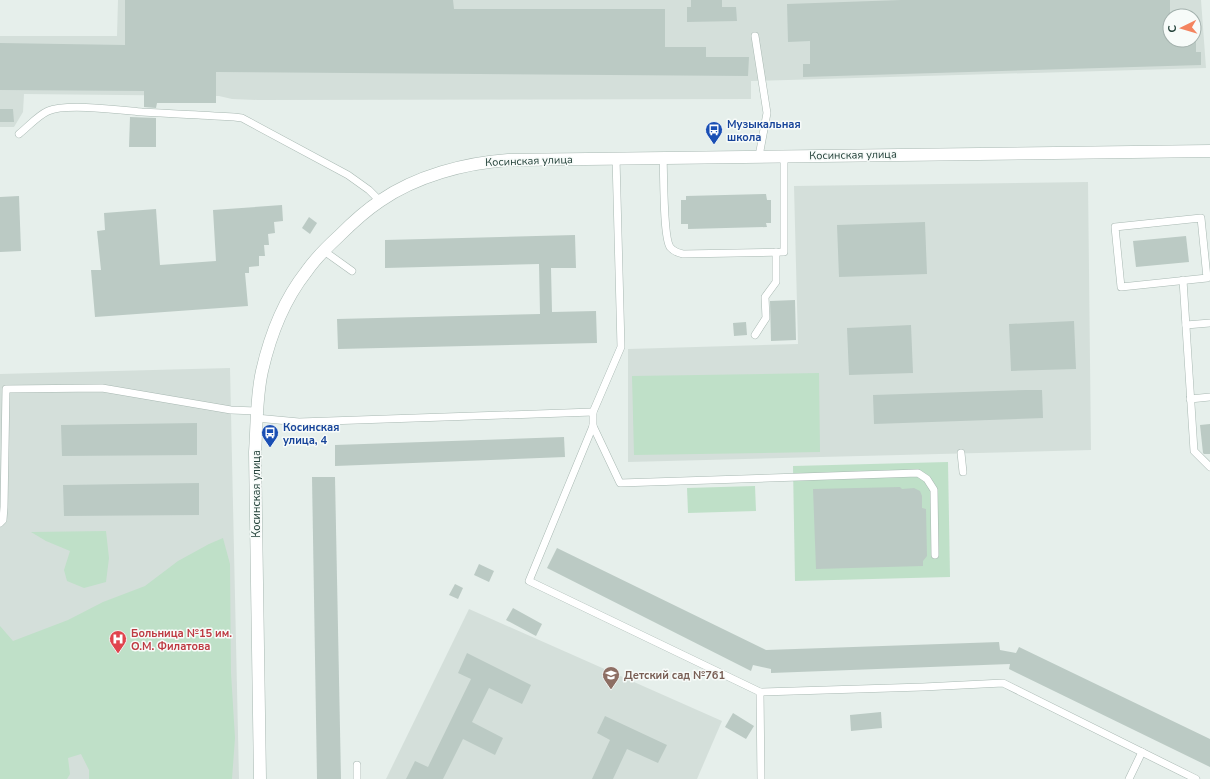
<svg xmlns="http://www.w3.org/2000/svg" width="1210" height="779" viewBox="0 0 1210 779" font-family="'Nunito Sans',sans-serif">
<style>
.built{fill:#d4dfda;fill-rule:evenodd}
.green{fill:#bfe0c8}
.building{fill:#bbcac4}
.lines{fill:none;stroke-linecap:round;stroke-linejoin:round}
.lane-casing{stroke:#a8b8b2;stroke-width:8}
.street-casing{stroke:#a8b8b2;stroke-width:13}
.lane{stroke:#fff;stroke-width:7}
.street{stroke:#fff;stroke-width:12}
.labels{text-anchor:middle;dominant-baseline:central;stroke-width:3;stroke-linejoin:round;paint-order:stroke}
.transit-label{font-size:11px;font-weight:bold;fill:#164399;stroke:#f7fbf9;text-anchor:start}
.street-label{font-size:11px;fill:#24423a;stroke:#f7fbf9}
.health-label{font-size:11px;font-weight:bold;fill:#be3a42;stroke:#f7fbf9;text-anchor:start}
.education-label{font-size:11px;font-weight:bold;fill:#785e54;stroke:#f7fbf9;text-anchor:start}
</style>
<rect width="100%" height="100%" fill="#e6efeb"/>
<!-- built -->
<g class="built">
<path d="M118 0H1201L1206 68 751 81V99L258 100 232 99 219 96 24 94 23 112 14 127H0V36H117ZM1170 16H1194V40H1170Z"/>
<path d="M1088 182 1091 450 628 462V349L798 344 794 186Z"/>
<path d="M230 368 239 779H0V374Z"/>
<path d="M469 609 722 721 697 779H386Z"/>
</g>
<!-- green -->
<g class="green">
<path d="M819 373 820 452 634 455 632 376Z"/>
<path d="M948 462 950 577 795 581 793 466Z"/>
<path d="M755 486 756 511 688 513 687 488Z"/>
<path d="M106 531 109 558 106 582 84 588 67 581 64 570 70 551 46 541 31 532Z"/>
<path d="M223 538 230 564 231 673 235 738 232 779H89V770L81 754 68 758 70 774 67 779H0V626L13 641 68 620 103 602 145 586 178 561 209 544Z"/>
</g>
<!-- building -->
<g class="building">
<path d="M125 0H453L454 9H665V47H706V57H749L748 76 216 72V103H157L156 108 144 107V91L0 90V43L125 45Z"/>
<path d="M691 0H722V7H736L737 21 687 22V7H691Z"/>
<path d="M901 0H1170V40H1196V52H1201V65L803 77V64H810V41L788 42 787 4Z"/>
<path d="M0 109H13L14 122H0Z"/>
<path d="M130 117 156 118V147H129Z"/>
<path d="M766 194 767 200H771V223H766L767 227 688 229V224H681V200H686V196Z"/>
<path d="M19 196 21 251 0 252V197Z"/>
<path d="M282 205 283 221 274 222 275 233 268 234 269 245H264L265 256H259V266L249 267V273H245L248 306 95 317 91 270H101L97 231 105 230 104 213 156 209 160 265 216 261 213 210Z"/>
<path d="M309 217 317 223 310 234 302 228Z"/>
<path d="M925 222 927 274 839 277 837 225Z"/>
<path d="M575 235 576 268H551L552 312 596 311 597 343 338 349 337 319 540 314 539 264 385 268V240Z"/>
<path d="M1186 236 1189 262 1136 267 1133 241Z"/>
<path d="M795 300 796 340 771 341 770 301Z"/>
<path d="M1074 321 1076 369 1011 371 1009 324Z"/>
<path d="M746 322 747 335 734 336 733 323Z"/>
<path d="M911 325 913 373 849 375 847 328Z"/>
<path d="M1026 390H1042L1043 418 874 424 873 395Z"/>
<path d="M197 423V455L62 456 61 425Z"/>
<path d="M1210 424V454H1204L1203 453 1200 425Z"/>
<path d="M564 437 565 457 335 466V445Z"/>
<path d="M312 477H335L341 779H317Z"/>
<path d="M199 483V515L64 516 63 485Z"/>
<path d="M900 487 902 489 914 488 920 491 922 496V508L926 509 927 556 923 561V566L816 569 813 489Z"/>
<path d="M557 548 766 650 999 642 1000 650 1016 653 1019 647 1210 739V767L1009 669 1010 664 771 673V669L753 665 751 671 547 568Z"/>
<path d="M479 564 494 571 489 582 474 575Z"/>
<path d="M455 584 463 588 458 599 449 595Z"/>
<path d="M513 608 542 624 536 636 506 620Z"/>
<path d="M467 653 531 685 522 704 489 688 472 722 503 738 495 755 463 739 443 779H406L415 761 428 767 471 679 458 673Z"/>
<path d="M881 712 882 728 851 731 850 715Z"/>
<path d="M733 713 754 726 746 739 725 727Z"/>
<path d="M605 716 667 745 658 763 627 749 613 779H592L610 740 597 733Z"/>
</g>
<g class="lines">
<defs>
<g id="lane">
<path d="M755 36 767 113 759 156"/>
<path d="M19 134C28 127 37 116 48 111 66 103 120 110 142 112 173 114 204 115 234 117L242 118 348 175 369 190 380 201"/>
<path d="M663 157C664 174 663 236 670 247 674 252 678 253 683 254L784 252V156"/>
<path d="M616 158 621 347 593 412V426L529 581 760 692 923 687 1003 683 1196 779"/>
<path d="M1201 218 1207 278 1121 287 1115 227Z"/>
<path d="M324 251 352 271"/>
<path d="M1183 280 1194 451 1210 467"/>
<path d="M1186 325 1210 323"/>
<path d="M755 335 766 318 765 297 776 282V252"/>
<path d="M1190 399 1210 397"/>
<path d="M256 418 299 422 593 412"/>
<path d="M593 426 620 483 918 473 927 479 934 490 935 555"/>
<path d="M961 453 963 472"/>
<path d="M0 523 3 520 4 507 6 389 102 388 231 410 257 411"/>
<path d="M760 692 761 779"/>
<path d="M357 765V779"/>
<path d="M1129 779 1142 752"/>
</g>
<path id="street" d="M260 779 255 452C257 425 256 398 262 371 270 336 284 300 306 272 315 259 327 247 339 236 351 224 365 211 380 201 416 176 465 163 508 160L1210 151"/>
</defs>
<!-- lane casing -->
<use href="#lane" class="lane-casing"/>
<!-- street casing -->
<use href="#street" class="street-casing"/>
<!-- lane -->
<use href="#lane" class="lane"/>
<!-- street -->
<use href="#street" class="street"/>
</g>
<!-- icons -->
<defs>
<symbol id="bus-pin" viewBox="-11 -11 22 30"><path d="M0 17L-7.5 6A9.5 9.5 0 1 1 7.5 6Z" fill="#1a4fb4" stroke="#f7fbf9"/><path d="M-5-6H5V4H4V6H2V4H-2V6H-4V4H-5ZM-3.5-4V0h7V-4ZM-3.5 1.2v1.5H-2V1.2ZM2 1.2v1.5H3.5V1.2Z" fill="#fff"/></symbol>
<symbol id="hospital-pin" viewBox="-11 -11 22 30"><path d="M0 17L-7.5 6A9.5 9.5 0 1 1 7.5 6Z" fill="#e0444e" stroke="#f7fbf9"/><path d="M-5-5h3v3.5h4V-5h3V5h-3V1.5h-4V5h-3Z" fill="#fff"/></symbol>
<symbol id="school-pin" viewBox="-11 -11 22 30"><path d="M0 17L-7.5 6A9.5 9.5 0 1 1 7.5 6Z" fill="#8d6e63" stroke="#f7fbf9"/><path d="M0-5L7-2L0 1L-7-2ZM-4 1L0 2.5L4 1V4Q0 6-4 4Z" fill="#fff"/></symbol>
</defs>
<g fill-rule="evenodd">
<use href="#bus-pin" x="704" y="120" width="20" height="27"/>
<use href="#bus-pin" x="260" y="423" width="20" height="27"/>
<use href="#hospital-pin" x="108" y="629" width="20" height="27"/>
<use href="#school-pin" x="601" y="665" width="20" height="27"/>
</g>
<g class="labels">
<!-- transit labels -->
<g class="transit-label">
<text x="727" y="124">Музыкальная<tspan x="727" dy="13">школа</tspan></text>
<text x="283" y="427">Косинская<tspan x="283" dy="13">улица, 4</tspan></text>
</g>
<!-- street labels -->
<g class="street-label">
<text transform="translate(853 155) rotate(-1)">Косинская улица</text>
<text transform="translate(529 161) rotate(-2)">Косинская улица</text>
<text transform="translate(256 494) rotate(-90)">Косинская улица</text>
</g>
<!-- health labels -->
<g class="health-label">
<text x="131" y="633">Больница №15 им.<tspan x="131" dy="13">О.М. Филатова</tspan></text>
</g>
<!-- education labels -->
<g class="education-label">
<text x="624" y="675">Детский сад №761</text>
</g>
</g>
<!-- north arrow -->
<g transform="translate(1182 28) rotate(265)"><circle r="19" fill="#f7fbf9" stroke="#a3b1ad"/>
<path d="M0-3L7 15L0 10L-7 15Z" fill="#f4845f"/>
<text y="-6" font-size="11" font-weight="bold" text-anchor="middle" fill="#24423a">С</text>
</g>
</svg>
